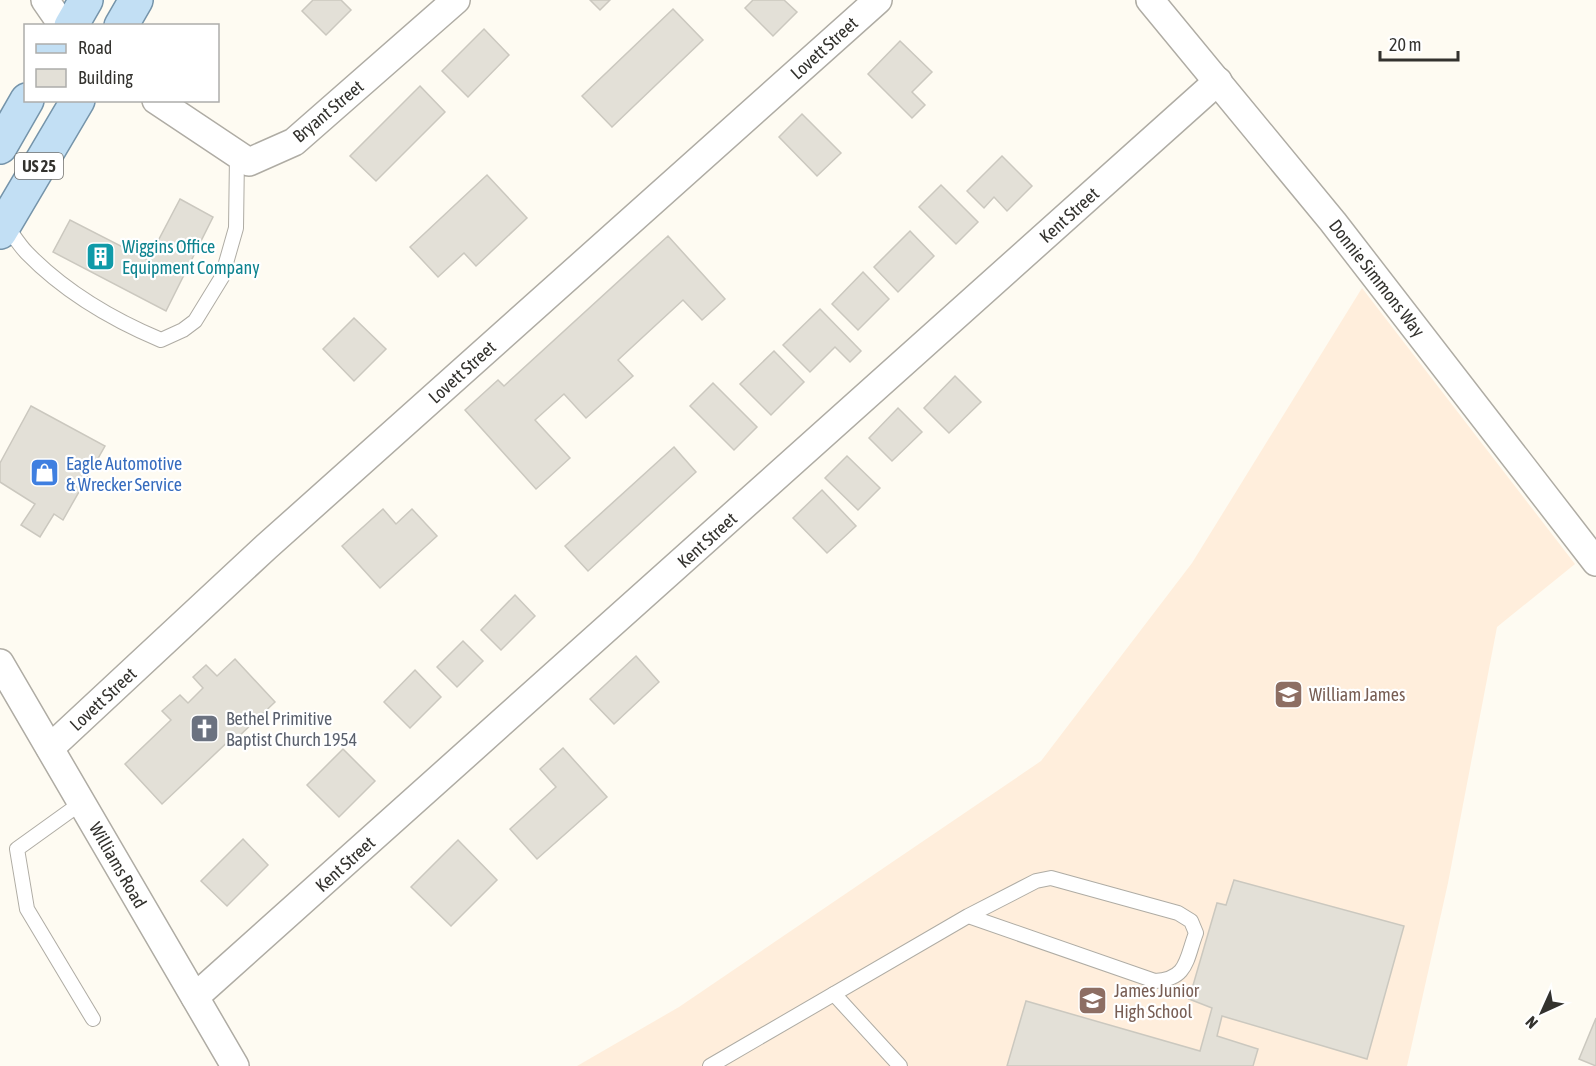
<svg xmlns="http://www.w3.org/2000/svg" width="1596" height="1066" viewBox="0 0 1596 1066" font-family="'Asap Condensed',sans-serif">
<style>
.education{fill:#ffeedc}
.building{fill:#e3e0d7;stroke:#cbc8bf;stroke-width:1.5}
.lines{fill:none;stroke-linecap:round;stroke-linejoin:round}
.service-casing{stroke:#afaca4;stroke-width:16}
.minor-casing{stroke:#afaca4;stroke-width:30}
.primary-casing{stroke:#7594aa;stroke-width:36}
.service{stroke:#fff;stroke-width:14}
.minor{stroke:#fff;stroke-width:27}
.primary{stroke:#c2dff4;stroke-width:33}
.labels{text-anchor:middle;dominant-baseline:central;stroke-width:4.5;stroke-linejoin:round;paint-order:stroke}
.shield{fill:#fff;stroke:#70706d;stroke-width:1.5}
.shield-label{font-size:16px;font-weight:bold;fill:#33322e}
.street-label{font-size:18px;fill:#33322e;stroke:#fff}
.culture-label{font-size:18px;fill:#0d838f;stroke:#fff;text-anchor:start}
.shop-label{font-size:18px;fill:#366cbe;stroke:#fff;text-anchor:start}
.education-label{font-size:18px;fill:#785e54;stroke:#fff;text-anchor:start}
.worship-label{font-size:18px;fill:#5b616d;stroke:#fff;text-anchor:start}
</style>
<rect width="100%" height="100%" fill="#fefbf2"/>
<!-- education -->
<path class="education" d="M1362 288 1575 564 1497 627 1448 883 1407 1066H577L679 1007 1041 761 1192 563Z"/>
<!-- building -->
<g class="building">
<path d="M313 0H341L351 10 326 35 302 11Z"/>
<path d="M590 0H610L600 10Z"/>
<path d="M753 0H784L797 12 773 36 745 8Z"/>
<path d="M673 9 703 40 612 127 582 96Z"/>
<path d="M484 29 509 55 468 97 442 71Z"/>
<path d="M900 41 932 72 912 92 925 105 912 118 868 74Z"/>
<path d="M420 86 445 112 376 181 350 156Z"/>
<path d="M802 114 841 153 817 176 779 137Z"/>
<path d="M1002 156 1032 186 1007 211 994 197 984 208 967 191Z"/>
<path d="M487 175 527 218 476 266 464 253 438 277 410 247Z"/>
<path d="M941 185 978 222 956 244 919 207Z"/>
<path d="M180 199 213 217 166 311 53 252 70 220 148 260Z"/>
<path d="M910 231 934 256 898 292 874 267Z"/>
<path d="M668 236 725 299 702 320 683 300 618 360 633 376 586 418 564 394 535 420 570 458 536 489 465 410 498 380 504 386Z"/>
<path d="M863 272 889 299 858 330 832 304Z"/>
<path d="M820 309 861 351 850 362 835 347 810 372 783 345Z"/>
<path d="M354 318 386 349 354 381 323 349Z"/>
<path d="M774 351 804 382 771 415 740 384Z"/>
<path d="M955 376 981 402 949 433 924 408Z"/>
<path d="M713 383 757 427 734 450 690 406Z"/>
<path d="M31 406 105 446 63 520 54 514 40 537 21 525 35 504 0 482V463Z"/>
<path d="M898 408 922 432 892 461 869 438Z"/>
<path d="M674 447 696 472 588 571 565 546Z"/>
<path d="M847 456 880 488 858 510 825 478Z"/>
<path d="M822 490 856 526 827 553 793 518Z"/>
<path d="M383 509 396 524 412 509 437 536 380 588 342 546Z"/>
<path d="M515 595 535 616 501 650 481 630Z"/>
<path d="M463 641 483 661 457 687 437 667Z"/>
<path d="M636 656 659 682 614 724 590 699Z"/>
<path d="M235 659 275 702 236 739 234 736 162 804 125 764 171 720 162 711 180 695 188 703 203 688 193 677 206 665 217 676Z"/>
<path d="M415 670 441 697 410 728 384 702Z"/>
<path d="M563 748 607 797 537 859 510 829 556 787 540 769Z"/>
<path d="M343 749 375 781 339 817 307 785Z"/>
<path d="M243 839 268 865 227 906 201 881Z"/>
<path d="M458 840 497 880 451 926 411 887Z"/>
<path d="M1234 880 1404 926 1367 1059 1222 1016 1217 1036 1258 1049 1253 1066H1007L1026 1001 1200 1051 1212 1008 1189 999 1217 903 1226 905Z"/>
<path d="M1596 1018V1066L1579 1059Z"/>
</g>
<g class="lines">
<defs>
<g id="service">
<path d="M5 224C12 233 19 245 27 253 65 292 111 319 161 340L183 330 195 321 222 277 236 228 237 156"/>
<path d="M81 803 17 849 27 909 93 1019"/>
<path d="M834 994 900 1066"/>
<path d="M710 1066 968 916 1036 881 1051 878 1178 913 1191 921 1196 933C1186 959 1188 979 1155 981L968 916"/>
</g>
<g id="minor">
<path d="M45 0 63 26"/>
<path d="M1150 0 1333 222 1596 562"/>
<path d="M156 100 249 162 294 142 456 0"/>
<path d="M0 663 235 1066"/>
<path d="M50 748 266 547 878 0"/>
<path d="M195 997 1218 81"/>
</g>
<g id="primary">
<path d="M71 26 86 0"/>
<path d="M121 26 136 0"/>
<path d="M0 147 27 100"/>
<path d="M0 232 78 100"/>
</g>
</defs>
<!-- service casing -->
<use href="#service" class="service-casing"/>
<!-- minor casing -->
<use href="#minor" class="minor-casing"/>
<!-- primary casing -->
<use href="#primary" class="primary-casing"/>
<!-- service -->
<use href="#service" class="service"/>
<!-- minor -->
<use href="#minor" class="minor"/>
<!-- primary -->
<use href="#primary" class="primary"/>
</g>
<!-- icons -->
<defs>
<symbol id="building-square" viewBox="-11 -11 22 22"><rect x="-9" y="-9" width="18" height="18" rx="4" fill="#0f9aa8" stroke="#fff"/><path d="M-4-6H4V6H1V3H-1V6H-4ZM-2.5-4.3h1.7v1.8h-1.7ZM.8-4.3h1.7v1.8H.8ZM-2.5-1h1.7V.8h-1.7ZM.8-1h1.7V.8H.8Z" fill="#fff"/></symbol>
<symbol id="shop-square" viewBox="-11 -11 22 22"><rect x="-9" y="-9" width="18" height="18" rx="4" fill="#3f7fe0" stroke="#fff"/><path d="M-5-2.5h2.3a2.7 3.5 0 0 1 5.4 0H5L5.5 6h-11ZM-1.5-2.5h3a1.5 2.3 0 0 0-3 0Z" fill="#fff"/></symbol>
<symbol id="school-square" viewBox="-11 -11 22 22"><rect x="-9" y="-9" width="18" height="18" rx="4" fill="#8d6e63" stroke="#fff"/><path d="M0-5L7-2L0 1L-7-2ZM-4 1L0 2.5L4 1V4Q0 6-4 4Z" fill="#fff"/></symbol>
<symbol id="church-square" viewBox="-11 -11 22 22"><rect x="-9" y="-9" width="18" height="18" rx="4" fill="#6b7280" stroke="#fff"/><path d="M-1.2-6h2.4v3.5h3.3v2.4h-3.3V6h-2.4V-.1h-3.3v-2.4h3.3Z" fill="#fff"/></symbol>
</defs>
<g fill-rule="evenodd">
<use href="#building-square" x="84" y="240" width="33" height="33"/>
<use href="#shop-square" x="28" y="456" width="33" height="33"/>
<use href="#school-square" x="1272" y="678" width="33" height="33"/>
<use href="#church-square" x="188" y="712" width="33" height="33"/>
<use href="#school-square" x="1076" y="984" width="33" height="33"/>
</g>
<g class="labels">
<!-- shield labels -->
<rect class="shield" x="15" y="153" width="48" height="26" rx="4.5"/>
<g class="shield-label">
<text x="39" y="166">US 25</text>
</g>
<!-- street labels -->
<g class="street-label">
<text transform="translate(824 48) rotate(-42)">Lovett Street</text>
<text transform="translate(328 111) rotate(-40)">Bryant Street</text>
<text transform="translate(1069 215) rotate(-42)">Kent Street</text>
<text transform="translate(1377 278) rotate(52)">Donnie Simmons Way</text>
<text transform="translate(462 372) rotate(-42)">Lovett Street</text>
<text transform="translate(707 540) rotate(-42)">Kent Street</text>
<text transform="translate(103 699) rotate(-43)">Lovett Street</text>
<text transform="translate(345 864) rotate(-42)">Kent Street</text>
<text transform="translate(118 865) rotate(60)">Williams Road</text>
</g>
<!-- culture labels -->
<g class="culture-label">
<text x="122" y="246">Wiggins Office<tspan x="122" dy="21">Equipment Company</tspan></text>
</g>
<!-- shop labels -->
<g class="shop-label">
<text x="66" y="463">Eagle Automotive<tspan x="66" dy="21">&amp; Wrecker Service</tspan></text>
</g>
<!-- education labels -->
<g class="education-label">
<text x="1309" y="694">William James</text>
<text x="1114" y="990">James Junior<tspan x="1114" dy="21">High School</tspan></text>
</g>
<!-- worship labels -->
<g class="worship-label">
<text x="226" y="718">Bethel Primitive<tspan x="226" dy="21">Baptist Church 1954</tspan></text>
</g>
</g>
<!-- legend -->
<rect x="24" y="24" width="195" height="78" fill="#ffffff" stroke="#adadab" stroke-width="1.5"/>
<rect x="36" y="44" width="30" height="9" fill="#c2dff4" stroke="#adadab" stroke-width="1.5"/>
<text x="78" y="54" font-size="18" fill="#33322e">Road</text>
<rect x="36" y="69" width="30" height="18" fill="#e3e0d7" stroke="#adadab" stroke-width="1.5"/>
<text x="78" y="84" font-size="18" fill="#33322e">Building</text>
<!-- north arrow -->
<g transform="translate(1542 1012) rotate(225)" stroke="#ffffff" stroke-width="4.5" paint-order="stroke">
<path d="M0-4.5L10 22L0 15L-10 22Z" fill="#33322e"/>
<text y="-9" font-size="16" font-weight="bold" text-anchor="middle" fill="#33322e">N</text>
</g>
<!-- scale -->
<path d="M1380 51v9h78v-9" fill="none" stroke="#33322e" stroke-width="3"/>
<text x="1389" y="51" font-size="18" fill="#33322e" stroke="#ffffff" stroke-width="4.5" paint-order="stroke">20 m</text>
</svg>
